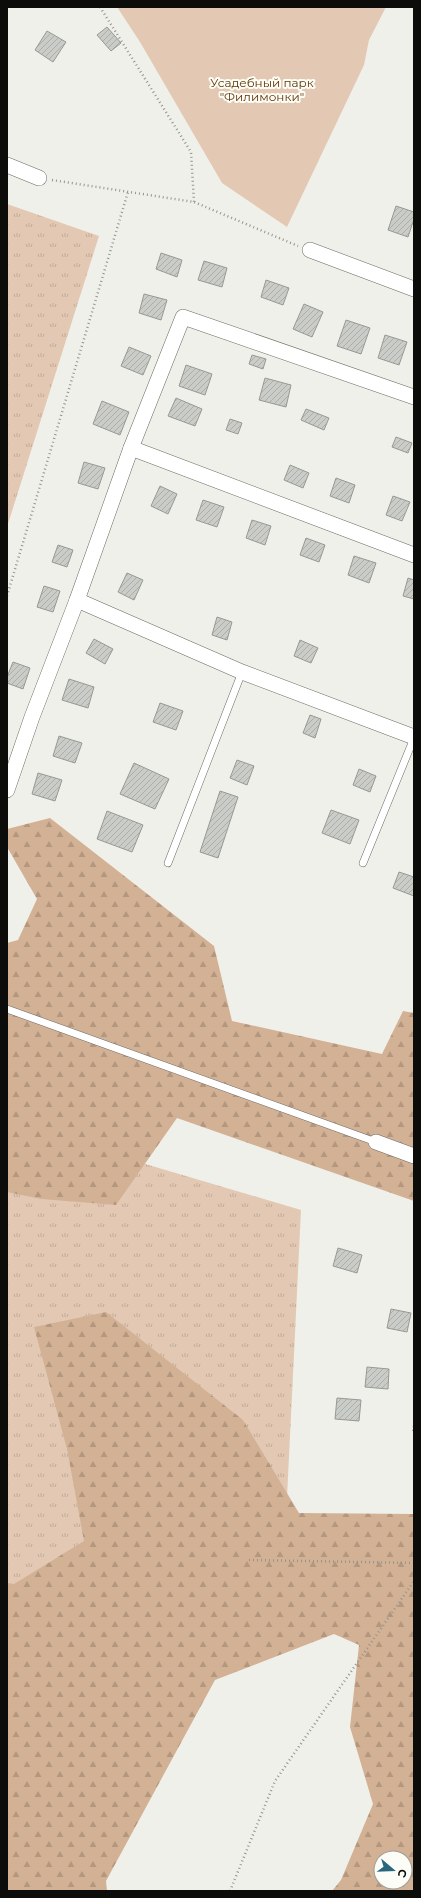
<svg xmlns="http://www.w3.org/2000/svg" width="421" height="1898" viewBox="0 0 421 1898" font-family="Montserrat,sans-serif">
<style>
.grass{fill:url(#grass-tufts)}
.forest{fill:url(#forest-firs);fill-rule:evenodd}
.park{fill:#e3c9b4}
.building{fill:url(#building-hatch);stroke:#979994}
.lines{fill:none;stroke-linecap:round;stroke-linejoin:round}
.lane-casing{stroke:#6b6b66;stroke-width:8}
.street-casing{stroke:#6b6b66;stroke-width:16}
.path{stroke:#959590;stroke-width:2.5;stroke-dasharray:1 3;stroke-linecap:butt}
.lane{stroke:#fff;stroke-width:7}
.street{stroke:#fff;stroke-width:15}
.labels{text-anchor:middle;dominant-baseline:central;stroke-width:4;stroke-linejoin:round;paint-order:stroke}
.park-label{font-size:12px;fill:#5f3302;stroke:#fdfdf7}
</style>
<defs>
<pattern id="grass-tufts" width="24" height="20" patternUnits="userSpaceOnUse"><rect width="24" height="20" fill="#e3c9b4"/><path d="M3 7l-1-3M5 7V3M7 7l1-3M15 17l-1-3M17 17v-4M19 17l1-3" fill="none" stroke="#c2ab99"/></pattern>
<pattern id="forest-firs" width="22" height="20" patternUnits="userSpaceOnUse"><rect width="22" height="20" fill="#d3b195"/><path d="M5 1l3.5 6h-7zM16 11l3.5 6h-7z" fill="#b4977f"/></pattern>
<pattern id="building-hatch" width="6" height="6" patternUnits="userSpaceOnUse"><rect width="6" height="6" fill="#c9ccc7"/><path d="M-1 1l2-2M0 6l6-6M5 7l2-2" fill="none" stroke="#abaeaa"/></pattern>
</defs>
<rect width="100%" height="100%" fill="#f0f0ea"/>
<!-- grass -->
<g class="grass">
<path d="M7 204 99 236 7 527Z"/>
<path d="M7 1123 301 1210 287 1498 7 1643Z"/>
</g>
<!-- forest -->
<g class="forest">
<path d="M50 818 214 946 232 1021 382 1054 403 1011 414 1013V1201L177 1118 116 1205 41 1199 7 1192V943L18 940 37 899 7 847V829Z"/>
<path d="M106 1312 243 1420 299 1513 414 1514V1891H332L341 1880 373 1804 350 1727 359 1645 334 1634 215 1680 106 1881 107 1891H7V1583L14 1584 84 1541 67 1449 34 1327ZM381 1858H405V1882H381Z"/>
</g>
<!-- park -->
<path class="park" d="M117 7H386L369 40 364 65 287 227 222 183 140 42Z"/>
<!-- building -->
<g class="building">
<path d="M107 27 121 43 111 51 97 35Z"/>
<path d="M47 31 66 42 53 62 35 50Z"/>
<path d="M396 206 414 212V219L408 237 388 230Z"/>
<path d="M161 253 182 260 177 277 156 269Z"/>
<path d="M204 261 227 268 222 287 198 280Z"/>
<path d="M266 280 289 288 283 305 261 297Z"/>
<path d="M144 294 167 300 161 320 139 313Z"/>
<path d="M304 304 323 312 312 337 293 329Z"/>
<path d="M346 320 370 328 361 354 337 346Z"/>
<path d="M385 335 407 342 399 365 378 358Z"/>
<path d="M129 347 151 356 143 375 121 366Z"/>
<path d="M252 355 266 359 263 369 249 364Z"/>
<path d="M186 365 212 374 205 395 179 386Z"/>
<path d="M265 378 291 385 286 407 259 400Z"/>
<path d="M176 398 202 409 195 426 168 416Z"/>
<path d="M102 401 129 412 120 435 93 424Z"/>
<path d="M306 409 329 418 324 430 301 420Z"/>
<path d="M230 419 242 423 238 434 226 430Z"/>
<path d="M396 437 412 443 408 453 392 447Z"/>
<path d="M84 462 105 468 98 489 78 483Z"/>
<path d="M290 465 309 473 303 488 284 480Z"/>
<path d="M336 478 355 485 349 503 330 496Z"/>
<path d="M160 486 177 494 168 514 151 506Z"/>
<path d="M393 496 410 502 402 521 386 515Z"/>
<path d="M203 500 224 507 217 527 196 520Z"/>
<path d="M252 520 271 526 265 545 246 538Z"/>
<path d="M306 538 325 545 319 562 300 555Z"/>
<path d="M58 545 73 550 67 567 52 562Z"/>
<path d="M354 556 376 563 369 583 348 575Z"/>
<path d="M127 573 143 580 134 600 118 592Z"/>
<path d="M408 578 414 580V599L403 596Z"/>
<path d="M44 586 60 591 53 612 37 607Z"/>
<path d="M217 617 232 622 227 640 212 635Z"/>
<path d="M94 639 113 649 105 664 86 653Z"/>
<path d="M300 640 318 648 311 663 294 656Z"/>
<path d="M13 662 30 668 23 689 7 683V677Z"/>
<path d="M69 679 94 687 88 708 62 700Z"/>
<path d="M160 703 183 711 176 730 153 722Z"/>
<path d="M310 715 321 719 315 738 303 733Z"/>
<path d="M59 736 82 743 75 763 53 756Z"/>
<path d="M237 760 254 766 247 785 230 778Z"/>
<path d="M134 763 169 779 155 809 120 794Z"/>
<path d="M359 769 376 776 370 792 353 785Z"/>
<path d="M38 773 62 780 55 801 32 794Z"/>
<path d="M220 791 238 797 218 858 200 852Z"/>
<path d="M331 810 359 820 350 844 322 833Z"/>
<path d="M107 811 143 825 132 852 97 839Z"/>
<path d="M399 872 414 877V896L393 888Z"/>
<path d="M338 1248 362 1255 357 1273 333 1266Z"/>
<path d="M391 1309 411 1313 407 1332 387 1328Z"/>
<path d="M367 1367 389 1369 388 1389 365 1387Z"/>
<path d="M337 1398 361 1400 359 1421 335 1419Z"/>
</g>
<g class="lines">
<defs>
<g id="lane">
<path d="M168 863 242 672"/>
<path d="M363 863 414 738"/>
<path d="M7 1009 376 1142"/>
</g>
<g id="street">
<path d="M7 165 39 178"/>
<path d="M310 250 414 289"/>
<path d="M131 448 414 555"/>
<path d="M77 600 242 672 414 737"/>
<path d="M7 790 32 717 77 600 131 448 183 317 414 397"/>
<path d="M376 1142 414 1156"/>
</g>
</defs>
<!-- lane casing -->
<use href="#lane" class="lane-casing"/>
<!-- street casing -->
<use href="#street" class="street-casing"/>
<!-- path -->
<g class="path">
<path d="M100 7 191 152 194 202"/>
<path d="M52 180 194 202 298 246"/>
<path d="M7 596 128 192"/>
<path d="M414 1426 413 1432 414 1434"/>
<path d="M249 1560 414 1563"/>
<path d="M230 1891 275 1781 414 1581"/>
</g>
<!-- lane -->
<use href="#lane" class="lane"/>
<!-- street -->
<use href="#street" class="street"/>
</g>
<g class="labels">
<!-- park labels -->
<g class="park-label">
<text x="262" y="82">Усадебный парк<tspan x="262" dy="14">"Филимонки"</tspan></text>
</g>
</g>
<!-- border -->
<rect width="421" height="1898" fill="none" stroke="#0c0c0a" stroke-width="16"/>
<!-- north arrow -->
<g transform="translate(393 1870) rotate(109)"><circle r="19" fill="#fdfdf7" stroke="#9d9d98"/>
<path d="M0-3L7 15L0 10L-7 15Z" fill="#28677c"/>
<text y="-6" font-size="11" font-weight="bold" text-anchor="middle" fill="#0c0c0a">С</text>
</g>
</svg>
